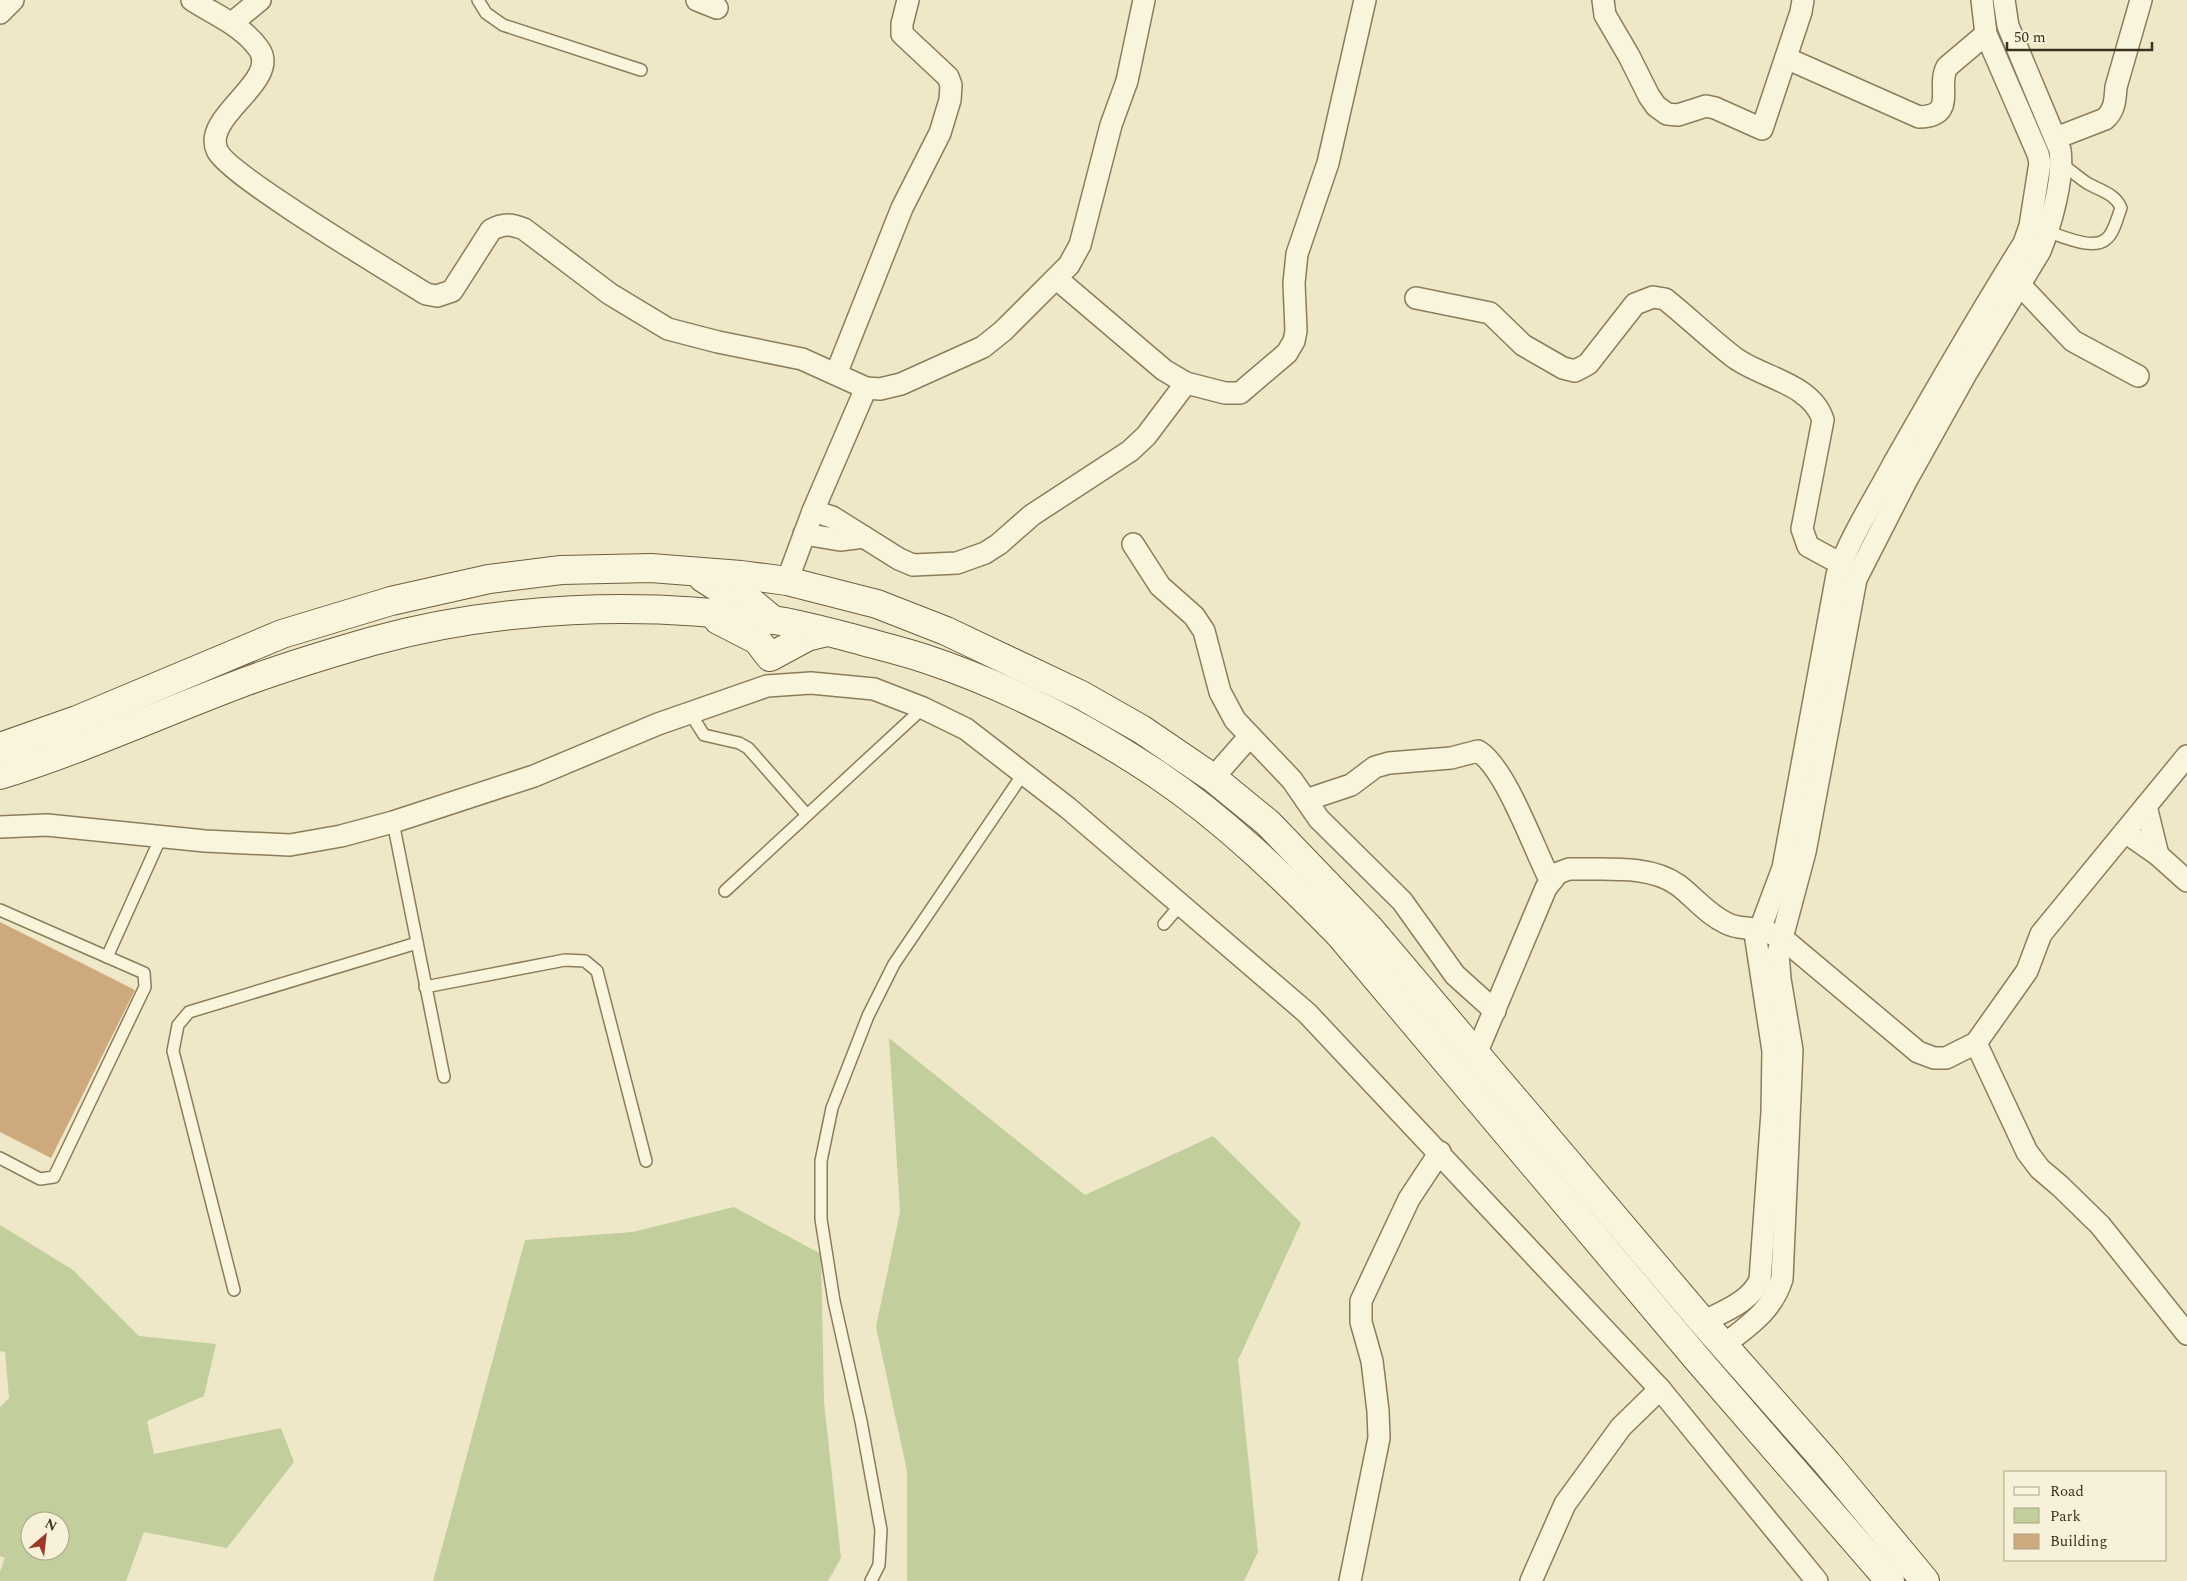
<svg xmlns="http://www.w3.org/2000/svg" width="2187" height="1581" viewBox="0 0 2187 1581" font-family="Spectral,serif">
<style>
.green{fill:#c2ce9b;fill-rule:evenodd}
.building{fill:#cea97d}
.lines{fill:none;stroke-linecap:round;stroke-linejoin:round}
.service-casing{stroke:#8c7c5c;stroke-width:14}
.minor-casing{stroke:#8c7c5c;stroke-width:24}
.secondary-casing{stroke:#6e5c3f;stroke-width:30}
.service{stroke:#f9f4dc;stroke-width:11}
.minor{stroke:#f9f4dc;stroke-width:21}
.secondary{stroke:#f9f4dc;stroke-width:28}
</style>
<rect width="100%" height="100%" fill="#efe8c8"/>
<!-- green -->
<g class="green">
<path d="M889 1038 1085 1195 1213 1136 1301 1223 1238 1360 1258 1552 1244 1581H907V1471L876 1327 900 1212Z"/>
<path d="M734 1207 821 1254 824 1402 841 1558 828 1581H433L525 1240 633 1232Z"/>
<path d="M0 1225 73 1270 139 1336 216 1344 204 1396 147 1421 154 1454 281 1428 294 1462 227 1548 144 1532 126 1581H0V1572L5 1558 0 1556V1407L9 1398 5 1352 0 1351ZM30 1521H60V1551H30Z"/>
</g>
<!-- building -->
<path class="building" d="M0 922 135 990 51 1158 0 1132Z"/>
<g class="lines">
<defs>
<g id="service">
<path d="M478 0 486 13 503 25 641 70"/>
<path d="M2048 232C2063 236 2091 250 2105 240 2114 234 2117 218 2121 208 2116 194 2099 190 2087 183 2078 177 2070 170 2062 164"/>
<path d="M690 713 704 735 739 743 748 748 807 815"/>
<path d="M393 822 444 1077"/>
<path d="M725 891 923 708"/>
<path d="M0 910 144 973 145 987 54 1177 40 1179 0 1158"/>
<path d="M1164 924 1182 903"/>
<path d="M107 957 161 837"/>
<path d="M425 987 565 960 585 961 597 971 646 1161"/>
<path d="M234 1290 173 1051 178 1025 189 1012 417 943"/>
<path d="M871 1581 879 1565 881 1530 861 1421 834 1301 821 1219V1161L832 1108 868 1016 894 964 1023 774"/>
</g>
<g id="minor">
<path d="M192 0C215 15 243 26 259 49 281 81 202 116 217 150 226 174 393 273 426 294L437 296 452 291 491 230C504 223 511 224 524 229L610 294 668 329 718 342 802 359 866 388 880 389 901 384 983 347 1003 331 1069 265 1080 245 1111 125 1127 81 1144 0"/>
<path d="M697 0 717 8"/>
<path d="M1603 0 1605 15 1629 56 1649 96 1656 106 1667 114 1678 115 1706 106 1715 108 1762 129 1801 12 1803 0"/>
<path d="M0 13 13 0"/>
<path d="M232 23 260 0"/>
<path d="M1786 58 1919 117C1958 116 1936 86 1947 67L1986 34"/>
<path d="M2056 138 2105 119C2115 110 2115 100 2116 87L2141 0"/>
<path d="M1057 279 1164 370 1186 383"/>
<path d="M2020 285 2073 341 2138 376"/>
<path d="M1416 298 1490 313 1523 345 1563 368 1575 371 1588 364 1635 304 1653 297 1665 299C1689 318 1711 340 1735 358 1763 378 1812 384 1823 420L1802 529 1808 546 1841 564"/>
<path d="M836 374 902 208 940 133 950 100 951 85 948 77 902 34V24L908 0"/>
<path d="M813 511 832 517 899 559 913 565 957 563 985 553 999 544 1032 515 1130 451 1146 436 1186 383 1225 393H1240L1287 353 1294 341 1296 331 1294 283 1297 254 1328 163 1365 0"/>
<path d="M804 534 840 540 864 537"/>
<path d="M1133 544 1160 586 1194 616 1204 631 1220 692 1235 720 1292 780 1319 819 1402 901 1455 975 1495 1011"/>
<path d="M787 581 813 511 866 388"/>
<path d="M1213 778 1250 736"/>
<path d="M1306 800 1351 785 1375 767 1389 763 1451 758 1478 751C1506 768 1534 849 1550 880"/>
<path d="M2146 806 2158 855"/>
<path d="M0 827 47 825 205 841 290 845 341 836 393 822 534 776 658 724 767 686 811 683 874 689 923 708 966 729 1068 808 1307 1013 1660 1389 1817 1581"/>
<path d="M2125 832 2158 855 2187 881"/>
<path d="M1976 1043 2027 1152 2040 1169 2060 1186 2100 1225 2187 1334"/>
<path d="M1476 1054 1546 888 1558 873 1569 869C1603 870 1649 864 1678 885 1694 897 1707 914 1726 923 1737 929 1747 927 1759 930 1766 931 1774 935 1781 937L1918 1052 1934 1058H1946L1976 1043 2027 971 2041 934 2187 756"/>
<path d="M1703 1322C1724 1311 1750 1302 1760 1280L1772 1112 1773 1051 1756 940 1783 868 1837 575C1850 537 1875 499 1894 463 1936 389 1979 315 2024 243L2030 226 2040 163 2038 154 1986 34 1982 0"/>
<path d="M1724 1345C1749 1325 1772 1311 1782 1279L1792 1050 1780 979 1778 953 1805 852 1856 579 1905 483 1967 372 2040 251C2051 224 2064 179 2060 150L2008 26 2004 0"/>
<path d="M1350 1581 1379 1438 1378 1411 1372 1361 1361 1322V1301L1409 1199 1440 1152"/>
<path d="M1531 1581 1565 1504 1621 1427 1660 1389"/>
</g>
<g id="secondary">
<path d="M703 578 722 590 745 597 773 620"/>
<path d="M718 620 757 640 770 657 807 637 827 632"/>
<path d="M0 747 77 720 282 634 391 601 489 579 561 570 651 568 741 575 787 581 877 604 946 631 1081 695 1141 729 1213 778 1268 823 1370 929 1703 1322 1827 1463 1925 1581"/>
<path d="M0 775C84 749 164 712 247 681 288 666 331 653 373 641 499 606 644 601 773 620 802 624 831 633 859 640 880 646 902 651 923 658 1005 685 1086 727 1158 775 1226 821 1283 877 1340 935L1699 1361 1890 1581"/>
</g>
</defs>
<!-- service casing -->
<use href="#service" class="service-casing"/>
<!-- minor casing -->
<use href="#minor" class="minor-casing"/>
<!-- secondary casing -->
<use href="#secondary" class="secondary-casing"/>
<!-- service -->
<use href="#service" class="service"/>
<!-- minor -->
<use href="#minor" class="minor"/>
<!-- secondary -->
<use href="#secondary" class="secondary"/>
</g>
<!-- legend -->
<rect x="2004" y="1471" width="162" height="90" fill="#f6f1d8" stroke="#aca48e"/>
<rect x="2014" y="1487" width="25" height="8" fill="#f9f4dc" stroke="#aca48e"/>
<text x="2050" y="1496" font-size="15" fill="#3c3120">Road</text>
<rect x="2014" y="1508" width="25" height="15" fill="#c2ce9b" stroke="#aca48e"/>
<text x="2050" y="1521" font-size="15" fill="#3c3120">Park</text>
<rect x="2014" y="1534" width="25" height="15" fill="#cea97d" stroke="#aca48e"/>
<text x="2050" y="1546" font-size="15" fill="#3c3120">Building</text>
<!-- north arrow -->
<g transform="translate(45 1536) rotate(28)"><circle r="24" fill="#f6f1d8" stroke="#aca48e"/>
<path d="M0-4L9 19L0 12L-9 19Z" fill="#9c392b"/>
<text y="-8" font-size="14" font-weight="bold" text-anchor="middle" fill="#3c3120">N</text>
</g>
<!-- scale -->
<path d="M2007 42v8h145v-8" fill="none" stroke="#3c3120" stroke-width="2.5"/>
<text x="2014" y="42" font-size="15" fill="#3c3120" stroke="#f6f1d8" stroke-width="4" paint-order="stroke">50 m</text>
</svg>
